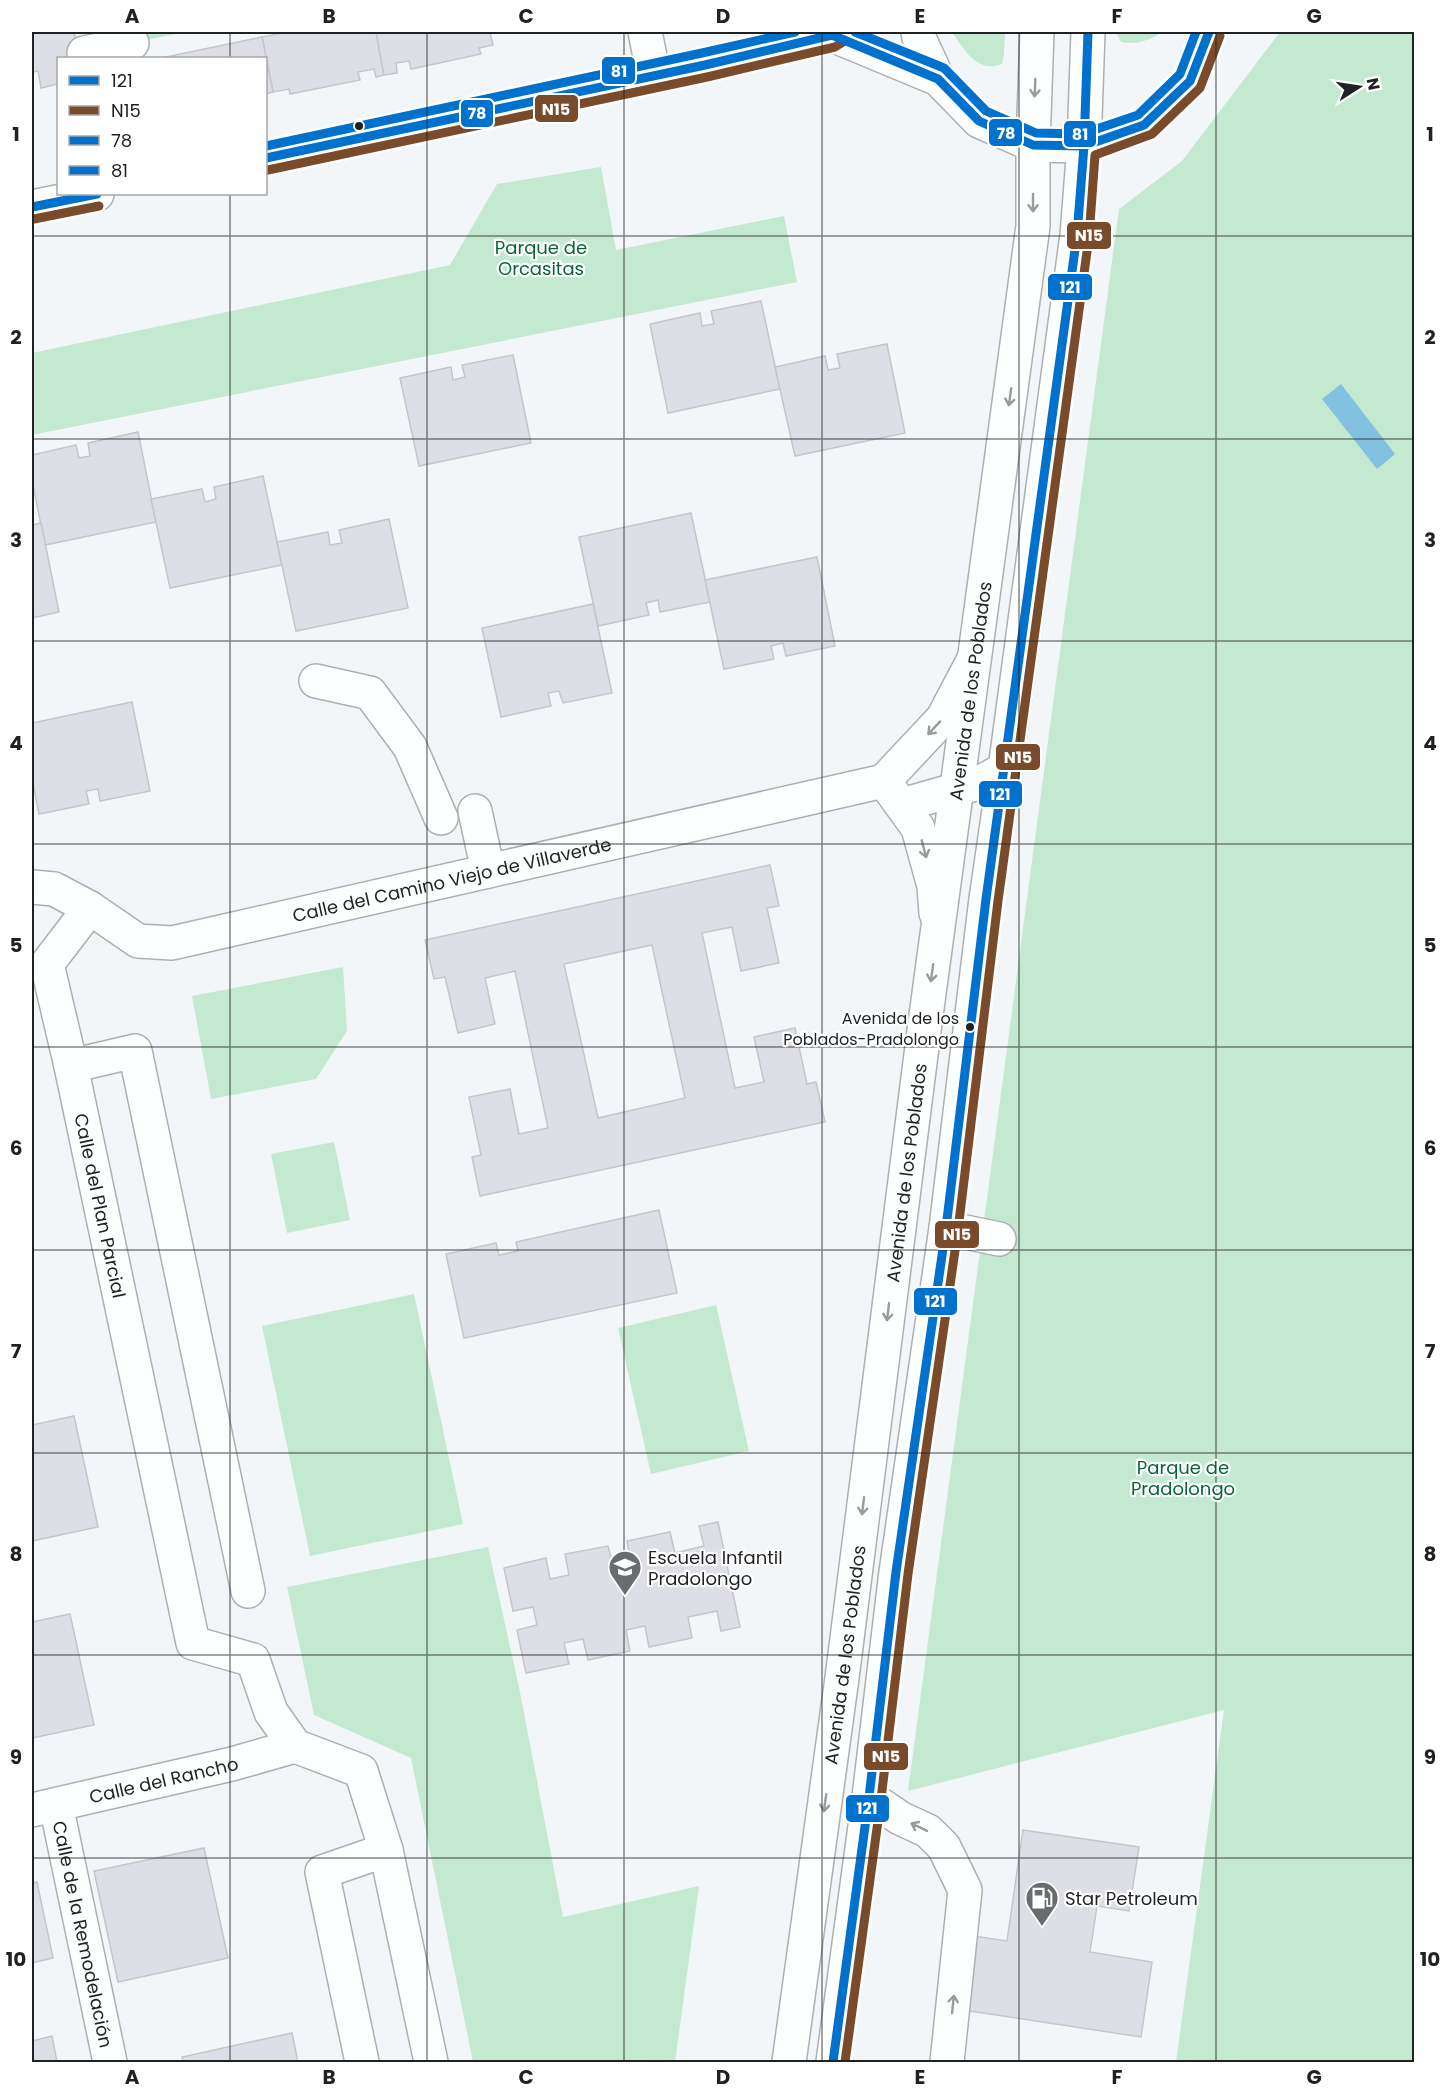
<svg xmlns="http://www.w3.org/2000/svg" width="1446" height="2094" viewBox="0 0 1446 2094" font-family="Poppins,sans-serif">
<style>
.green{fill:#c3e9d1}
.water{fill:#82c2e0}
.building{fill:#dedfe6;stroke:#c5c6c9;stroke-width:1.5;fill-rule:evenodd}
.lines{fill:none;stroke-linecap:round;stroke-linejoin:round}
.minor-casing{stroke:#adafb1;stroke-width:36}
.major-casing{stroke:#adafb1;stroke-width:36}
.minor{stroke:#fdfefe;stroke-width:33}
.major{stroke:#fdfefe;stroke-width:33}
.bus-1-casing{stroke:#fff;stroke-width:14}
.bus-2-casing{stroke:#fff;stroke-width:14}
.bus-3-casing{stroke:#fff;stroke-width:14}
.bus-4-casing{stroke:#fff;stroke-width:14}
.bus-1{stroke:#0072ce;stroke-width:9}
.bus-2{stroke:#7a4b2a;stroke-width:9}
.bus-3{stroke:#0072ce;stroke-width:9}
.bus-4{stroke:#0072ce;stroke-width:9}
.oneway{stroke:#999b9b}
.grid{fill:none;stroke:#1f2122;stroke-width:1.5;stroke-opacity:0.55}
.bus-dot{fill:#1f2122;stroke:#fff;stroke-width:2}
.labels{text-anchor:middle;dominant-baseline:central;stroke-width:4.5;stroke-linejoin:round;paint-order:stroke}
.bus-label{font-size:16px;fill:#1f2122;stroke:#fff;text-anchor:end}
.park-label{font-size:18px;fill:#096537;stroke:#fff}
.street-label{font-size:18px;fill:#1f2122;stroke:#fff}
.poi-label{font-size:18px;fill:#1f2122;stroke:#fff;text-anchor:start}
.line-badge{stroke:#fff;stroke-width:2}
.badge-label{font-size:16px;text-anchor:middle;font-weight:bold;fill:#fff}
.neatline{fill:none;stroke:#1f2122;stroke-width:2}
.grid-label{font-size:20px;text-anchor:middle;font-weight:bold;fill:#1f2122}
</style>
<rect width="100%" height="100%" fill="#f3f6f9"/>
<!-- green -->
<g class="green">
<path d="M129 32H185L132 43Z"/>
<path d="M952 32H1005L1004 54 1002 64C977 74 964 49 952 32Z"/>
<path d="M1116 32H1161C1151 41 1134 45 1121 42Z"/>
<path d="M1280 32H1414V2062H1176L1224 1710 908 1791 1119 209 1182 161Z"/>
<path d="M601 167 616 250 784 216 797 282 32 435V353L450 265 497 184Z"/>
<path d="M343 967 347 1031 316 1079 211 1099 192 996Z"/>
<path d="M334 1142 350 1220 287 1233 271 1154Z"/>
<path d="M414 1294 463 1524 310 1556 262 1326Z"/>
<path d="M716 1305 749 1451 651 1474 618 1328Z"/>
<path d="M488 1547 520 1692 563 1917 699 1886 675 2062H473L411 1758 314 1715 287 1587Z"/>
</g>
<!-- water -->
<path class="water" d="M1341 384 1395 454 1377 469 1322 399Z"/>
<!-- building -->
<g class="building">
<path d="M32 32H74L80 58H58V84L41 88 38 71 32 72Z"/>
<path d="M288 32H376L384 75 376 77 374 69 358 72 360 80 290 94 289 89 273 92 262 37Z"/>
<path d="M376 32H490L493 45 479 48 481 54 411 69 409 61 396 63 397 73 384 75Z"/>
<path d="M262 37 273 92 266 94V58H161Z"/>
<path d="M761 301 780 389 668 413 650 324 700 313 702 326 714 324 711 311Z"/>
<path d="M887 344 905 433 795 456 775 367 825 356 828 370 840 368 837 354Z"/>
<path d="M513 355 531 443 419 466 400 378 451 367 453 380 465 377 462 365Z"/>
<path d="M138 432 156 522 45 545 32 480V455L76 445 79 458 90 456 88 443Z"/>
<path d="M263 476 282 565 170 588 151 499 202 489 205 502 216 499 214 487Z"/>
<path d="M691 513 710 602 660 612 658 600 646 603 649 615 598 626 579 537Z"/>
<path d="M389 519 408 608 296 631 277 542 328 532 330 545 342 543 339 530Z"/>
<path d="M41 523 59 612 32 618V525Z"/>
<path d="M817 557 835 646 786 656 783 643 771 646 774 659 724 669 705 580Z"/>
<path d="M593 604 612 693 563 703 559 691 548 693 551 706 501 717 482 628Z"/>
<path d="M132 702 150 791 100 801 98 789 86 791 89 804 39 814 32 778V723Z"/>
<path d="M770 865 779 906 767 908 779 963 741 971 732 927 702 933 735 1088 764 1082 754 1037 795 1028 807 1084 816 1082 825 1122 480 1196 472 1157 481 1155 469 1097 510 1089 519 1134 548 1128 515 971 485 978 495 1024 458 1033 445 977 434 979 425 940ZM652 945 685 1098 598 1118 564 964Z"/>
<path d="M659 1210 677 1293 464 1338 446 1254 496 1243 499 1255 518 1251 516 1242Z"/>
<path d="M74 1416 98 1527 32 1541V1425Z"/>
<path d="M718 1522 740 1627 721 1631 717 1611 688 1617 692 1638 649 1647 645 1626 626 1630 630 1651 588 1660 583 1639 564 1643 569 1664 526 1673 517 1630 537 1625 533 1607 513 1611 504 1568 546 1558 550 1579 569 1575 565 1554 608 1546 613 1566 631 1562 627 1541 670 1532 675 1553 704 1546 699 1526Z"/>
<path d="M70 1614 94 1725 32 1738V1622Z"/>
<path d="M1023 1830 1139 1847 1129 1911 1097 1906 1090 1952 1152 1962 1141 2037 937 2006 948 1932 1007 1941Z"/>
<path d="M204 1848 228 1958 118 1982 94 1871Z"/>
<path d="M37 1882 53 1958 32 1963V1883Z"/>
<path d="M292 2033 298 2062H183L182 2057Z"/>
<path d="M52 2036 57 2062H32V2041Z"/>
</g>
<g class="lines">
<defs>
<g id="minor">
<path d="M645 32 654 76"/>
<path d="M84 53 132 43"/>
<path d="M316 681 370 693 410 747 441 818"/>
<path d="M884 781 918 828 934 886 936 913"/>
<path d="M902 805 979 783 1005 769"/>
<path d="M475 811 488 871"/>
<path id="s1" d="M32 887 54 889 90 908 138 941 172 943 884 781 943 718 973 661"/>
<path id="s2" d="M90 908 47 964 71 1066 193 1643 253 1660 271 1712 295 1746 361 1771 386 1850 431 2062"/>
<path d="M71 1066 135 1051 248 1591"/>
<path d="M946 1228 999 1239"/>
<path d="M869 1797 900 1818 928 1831 944 1847 965 1890 947 2062"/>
<path id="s3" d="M56 1805 110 2062"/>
<path id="s4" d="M32 1810 232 1764 295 1746"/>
<path d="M362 2062 322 1872 386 1850"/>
</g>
<g id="major">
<path d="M918 32 919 38 938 79 979 121 1033 145 1084 146 1144 125 1190 81 1209 32"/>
<path d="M832 35 938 79"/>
<path d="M266 158 705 65 832 35 836 32"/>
<path d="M32 207 97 194"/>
<path id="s5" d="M789 2062 842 1678 925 1023 1033 226V145L1037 32"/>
<path d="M833 2062 869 1797 896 1572 946 1228 986 899 1005 769 1077 235 1084 146 1088 32"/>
</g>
</defs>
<!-- minor casing -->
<use href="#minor" class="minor-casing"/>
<!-- major casing -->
<use href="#major" class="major-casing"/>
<!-- minor -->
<use href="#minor" class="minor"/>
<!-- major -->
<use href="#major" class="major"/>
<defs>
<path id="bus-1" d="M833 2062 869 1797 896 1572 946 1228 986 899 1077 235 1084 146 1088 32"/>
<g id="bus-2">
<path d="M268 170 707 77 835 47 843 42"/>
<path d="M34 219 99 206"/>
<path d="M845 2062 881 1799 908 1574 958 1230 998 901 1089 237 1095 155 1152 134 1200 88 1220 36"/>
</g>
<g id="bus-3">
<path d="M266 158 705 65 832 35 938 79 979 121 1033 145 1084 146 1144 125 1190 81 1209 32"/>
<path d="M32 207 97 194"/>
</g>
<g id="bus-4">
<path d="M855 32 944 68 986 111 1036 133 1082 134 1138 115 1180 74 1196 32"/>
<path d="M266 146 702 53 795 32"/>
</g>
</defs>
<!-- bus-1 casing -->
<use href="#bus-1" class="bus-1-casing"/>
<!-- bus-2 casing -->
<use href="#bus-2" class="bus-2-casing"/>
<!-- bus-3 casing -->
<use href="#bus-3" class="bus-3-casing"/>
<!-- bus-4 casing -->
<use href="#bus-4" class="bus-4-casing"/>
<!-- bus-1 -->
<use href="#bus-1" class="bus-1"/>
<!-- bus-2 -->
<use href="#bus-2" class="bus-2"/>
<!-- bus-3 -->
<use href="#bus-3" class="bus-3"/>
<!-- bus-4 -->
<use href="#bus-4" class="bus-4"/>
</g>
<!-- one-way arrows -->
<defs><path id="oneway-shaft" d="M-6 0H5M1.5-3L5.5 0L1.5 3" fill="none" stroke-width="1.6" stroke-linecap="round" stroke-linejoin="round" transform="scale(1.5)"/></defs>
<g class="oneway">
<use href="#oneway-shaft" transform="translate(1035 88) rotate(92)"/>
<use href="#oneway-shaft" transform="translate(1033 203) rotate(90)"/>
<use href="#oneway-shaft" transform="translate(1010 397) rotate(98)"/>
<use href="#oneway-shaft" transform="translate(934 728) rotate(133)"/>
<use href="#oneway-shaft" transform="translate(924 849) rotate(75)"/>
<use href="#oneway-shaft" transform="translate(932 973) rotate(98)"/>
<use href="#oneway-shaft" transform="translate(888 1312) rotate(97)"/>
<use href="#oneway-shaft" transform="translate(863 1506) rotate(97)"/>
<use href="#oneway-shaft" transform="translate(825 1803) rotate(98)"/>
<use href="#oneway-shaft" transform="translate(919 1827) rotate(-154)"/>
<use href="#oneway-shaft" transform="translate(953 2004) rotate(-84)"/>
</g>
<!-- grid -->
<path class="grid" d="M230 32V58M427 32V2062M624 32V2062M822 32V2062M1019 32V2062M1216 32V2062M230 194V2062M32 236H1414M32 439H1414M32 641H1414M32 844H1414M32 1047H1414M32 1250H1414M32 1453H1414M32 1655H1414M32 1858H1414"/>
<!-- icons -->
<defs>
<symbol id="school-pin" viewBox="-11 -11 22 30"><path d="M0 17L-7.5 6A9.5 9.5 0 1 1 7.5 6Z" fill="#696c6d" stroke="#fff"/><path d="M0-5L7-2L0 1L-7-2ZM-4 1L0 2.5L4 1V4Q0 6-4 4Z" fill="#fff"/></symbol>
<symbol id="fuel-pin" viewBox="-11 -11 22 30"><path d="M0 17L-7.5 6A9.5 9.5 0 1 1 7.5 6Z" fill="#696c6d" stroke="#fff"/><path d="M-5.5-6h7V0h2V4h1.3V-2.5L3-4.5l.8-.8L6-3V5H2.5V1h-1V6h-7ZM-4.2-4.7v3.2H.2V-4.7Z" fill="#fff"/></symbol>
</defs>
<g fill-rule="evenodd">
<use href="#school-pin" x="606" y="1548" width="38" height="52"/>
<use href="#fuel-pin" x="1023" y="1879" width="38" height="52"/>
</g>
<!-- markers -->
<g class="bus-dot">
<circle cx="359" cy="126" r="5"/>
<circle cx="970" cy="1027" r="5"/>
</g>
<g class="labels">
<!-- bus labels -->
<g class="bus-label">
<text x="959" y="1018">Avenida de los<tspan x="959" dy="21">Poblados-Pradolongo</tspan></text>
</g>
<!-- park labels -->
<g class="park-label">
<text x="541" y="247">Parque de<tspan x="541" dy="21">Orcasitas</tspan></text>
<text x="1183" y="1467">Parque de<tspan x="1183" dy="21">Pradolongo</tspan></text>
</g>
<!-- street labels -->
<g class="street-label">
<text stroke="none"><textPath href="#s5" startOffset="1383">Avenida de los Poblados</textPath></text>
<text stroke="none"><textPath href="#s1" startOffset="442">Calle del Camino Viejo de Villaverde</textPath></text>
<text stroke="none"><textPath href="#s5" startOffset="897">Avenida de los Poblados</textPath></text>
<text stroke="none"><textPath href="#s2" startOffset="318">Calle del Plan Parcial</textPath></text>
<text stroke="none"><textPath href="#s5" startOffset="411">Avenida de los Poblados</textPath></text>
<text stroke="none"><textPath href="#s4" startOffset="135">Calle del Rancho</textPath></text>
<text stroke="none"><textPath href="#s3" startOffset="132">Calle de la Remodelación</textPath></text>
</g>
<!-- poi labels -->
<g class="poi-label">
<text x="648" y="1557">Escuela Infantil<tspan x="648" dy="21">Pradolongo</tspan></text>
<text x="1065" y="1898">Star Petroleum</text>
</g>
</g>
<g class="line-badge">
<rect x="601" y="56" width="35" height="29" rx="6" fill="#0072ce"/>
<rect x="534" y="94" width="45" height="29" rx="6" fill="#7a4b2a"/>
<rect x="460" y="99" width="34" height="29" rx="6" fill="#0072ce"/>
<rect x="988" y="118" width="35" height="29" rx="6" fill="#0072ce"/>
<rect x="1063" y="120" width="34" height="28" rx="6" fill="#0072ce"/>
<rect x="1066" y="221" width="46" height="29" rx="6" fill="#7a4b2a"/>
<rect x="1047" y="273" width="46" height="28" rx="6" fill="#0072ce"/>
<rect x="995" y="743" width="46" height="28" rx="6" fill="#7a4b2a"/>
<rect x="978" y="780" width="45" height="28" rx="6" fill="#0072ce"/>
<rect x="934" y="1220" width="46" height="29" rx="6" fill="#7a4b2a"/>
<rect x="913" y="1287" width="45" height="29" rx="6" fill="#0072ce"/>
<rect x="863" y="1742" width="46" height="29" rx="6" fill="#7a4b2a"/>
<rect x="845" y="1794" width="45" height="29" rx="6" fill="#0072ce"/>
</g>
<g class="badge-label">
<text x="619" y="77">81</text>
<text x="556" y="115">N15</text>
<text x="477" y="119">78</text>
<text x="1006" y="139">78</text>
<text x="1080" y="140">81</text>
<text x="1089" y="241">N15</text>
<text x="1070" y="293">121</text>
<text x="1018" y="763">N15</text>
<text x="1000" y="800">121</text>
<text x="957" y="1240">N15</text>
<text x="935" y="1307">121</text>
<text x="886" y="1762">N15</text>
<text x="867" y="1814">121</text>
</g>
<!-- border -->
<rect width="1446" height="2094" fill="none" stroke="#ffffff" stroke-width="66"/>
<!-- legend -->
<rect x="57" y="57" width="210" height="138" fill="#ffffff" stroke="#a5a6a7" stroke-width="1.5"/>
<rect x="69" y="76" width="30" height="9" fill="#0072ce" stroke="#a5a6a7" stroke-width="1.5"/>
<text x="111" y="87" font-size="18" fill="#1f2122">121</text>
<rect x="69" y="106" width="30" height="9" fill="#7a4b2a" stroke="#a5a6a7" stroke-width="1.5"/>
<text x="111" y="117" font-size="18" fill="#1f2122">N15</text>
<rect x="69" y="136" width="30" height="9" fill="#0072ce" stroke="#a5a6a7" stroke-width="1.5"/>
<text x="111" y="147" font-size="18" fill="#1f2122">78</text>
<rect x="69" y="166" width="30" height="9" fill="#0072ce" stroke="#a5a6a7" stroke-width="1.5"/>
<text x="111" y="177" font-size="18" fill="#1f2122">81</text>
<!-- north arrow -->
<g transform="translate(1359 87) rotate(78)" stroke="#ffffff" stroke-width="4.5" paint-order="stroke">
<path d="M0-4.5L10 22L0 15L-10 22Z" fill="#1f2122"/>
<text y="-9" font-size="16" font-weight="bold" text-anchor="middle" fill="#1f2122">N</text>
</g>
<rect x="33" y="33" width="1380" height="2028" class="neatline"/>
<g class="grid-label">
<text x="132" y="23">A</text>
<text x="329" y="23">B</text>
<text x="526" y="23">C</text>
<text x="723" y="23">D</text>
<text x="920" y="23">E</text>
<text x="1117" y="23">F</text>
<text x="1314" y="23">G</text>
<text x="16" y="141">1</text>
<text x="1430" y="141">1</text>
<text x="16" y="344">2</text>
<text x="1430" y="344">2</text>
<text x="16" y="547">3</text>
<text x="1430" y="547">3</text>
<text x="16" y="750">4</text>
<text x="1430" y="750">4</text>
<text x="16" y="952">5</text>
<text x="1430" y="952">5</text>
<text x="16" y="1155">6</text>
<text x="1430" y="1155">6</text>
<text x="16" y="1358">7</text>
<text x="1430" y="1358">7</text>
<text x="16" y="1561">8</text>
<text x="1430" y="1561">8</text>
<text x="16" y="1764">9</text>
<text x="1430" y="1764">9</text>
<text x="16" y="1966">10</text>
<text x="1430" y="1966">10</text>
<text x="132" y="2084">A</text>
<text x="329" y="2084">B</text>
<text x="526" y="2084">C</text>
<text x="723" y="2084">D</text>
<text x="920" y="2084">E</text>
<text x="1117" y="2084">F</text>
<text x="1314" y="2084">G</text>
</g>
</svg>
